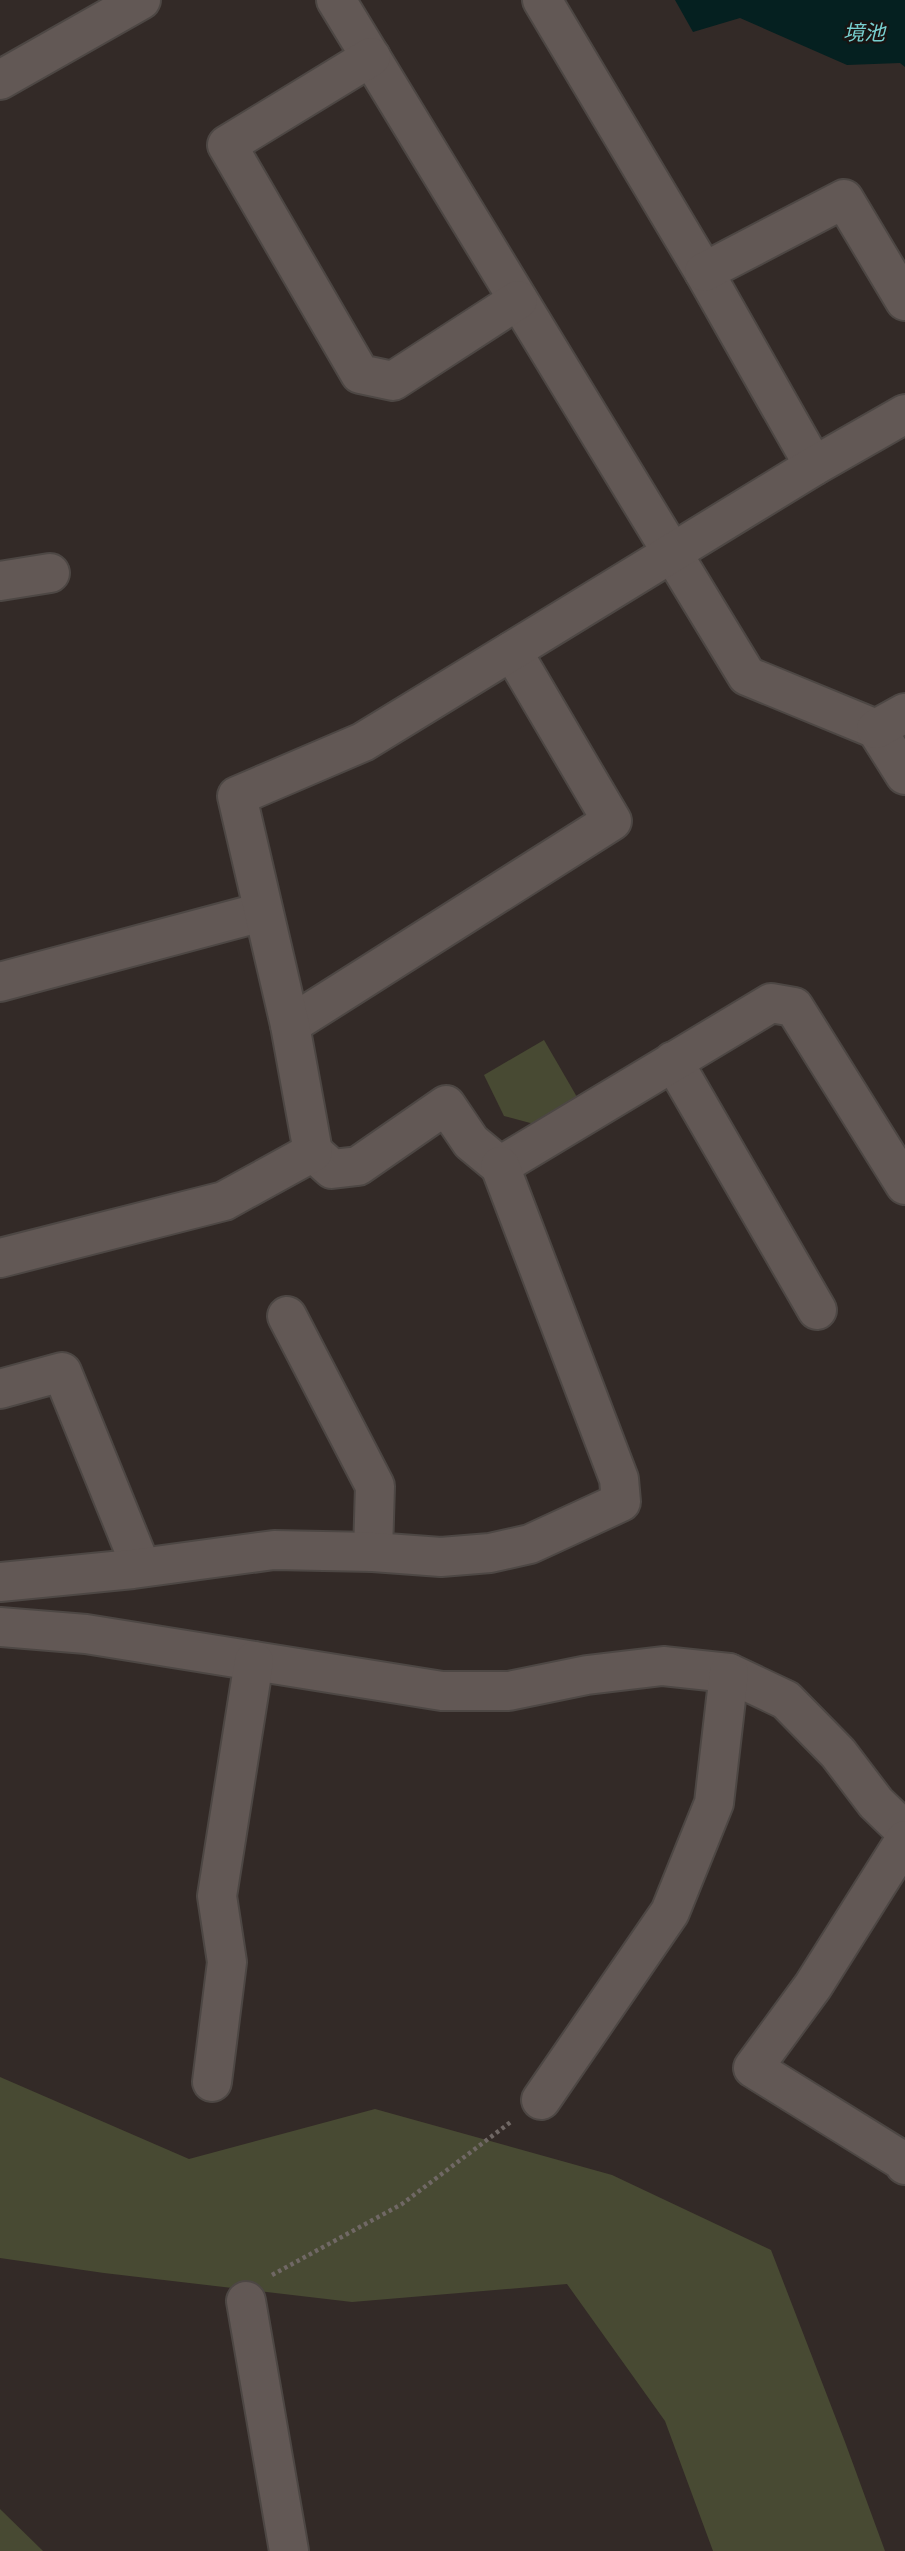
<svg xmlns="http://www.w3.org/2000/svg" width="905" height="2551" viewBox="0 0 905 2551" font-family="'Noto Sans','Noto Sans JP',sans-serif">
<style>
.green{fill:#484a33}
.water{fill:#052020}
.lines{fill:none;stroke-linecap:round;stroke-linejoin:round}
.street-casing{stroke:#4d4744;stroke-width:42}
.path{stroke:#706865;stroke-width:4.5;stroke-dasharray:3.5 3.5;stroke-linecap:butt}
.street{stroke:#625855;stroke-width:38}
.labels{text-anchor:middle;dominant-baseline:central;stroke-width:5;stroke-linejoin:round;paint-order:stroke}
.water-label{font-size:21px;font-style:italic;fill:#78cfcf;stroke:#181412}
</style>
<rect width="100%" height="100%" fill="#332a27"/>
<!-- green -->
<g class="green">
<path d="M544 1040 577 1097 534 1124 504 1116 484 1075Z"/>
<path d="M0 2077 189 2159 375 2109 612 2175 771 2250 845 2442 885 2551H713L665 2421 567 2284 352 2302 104 2273 0 2258Z"/>
<path d="M0 2509 43 2551H0Z"/>
</g>
<!-- water -->
<path class="water" d="M675 0H905V67L900 63 847 65 740 18 693 32Z"/>
<g class="lines">
<defs>
<g id="street">
<path d="M336 0 747 676 876 729 905 775"/>
<path d="M542 0 704 272 814 466"/>
<path d="M371 57 227 145 360 374 393 381 518 300"/>
<path d="M0 80 141 0"/>
<path d="M704 272 844 199 905 301"/>
<path d="M0 581 50 573"/>
<path d="M876 729 905 713"/>
<path d="M0 982 262 912"/>
<path d="M290 1025 612 821 512 651"/>
<path d="M673 1061 817 1310"/>
<path d="M313 1152 332 1169 358 1166 446 1105 471 1142 500 1166 771 1003 794 1007 905 1185"/>
<path d="M0 1258 224 1201 313 1152 290 1025 237 796 363 742 814 466 905 414"/>
<path d="M287 1316 375 1486 373 1552"/>
<path d="M0 1389 62 1372 141 1567"/>
<path d="M0 1582 133 1569 274 1550 373 1552 441 1557 490 1553 530 1544 621 1502 619 1479 500 1166"/>
<path d="M0 1627 86 1634 442 1691H509L587 1675 663 1666 729 1673 786 1700 838 1753 876 1803 905 1831"/>
<path d="M905 1840 813 1986 753 2068 903 2161 905 2165"/>
<path d="M212 2082 227 1962 217 1896 254 1661"/>
<path d="M541 2100 670 1912 714 1803 729 1673"/>
<path d="M246 2301 289 2551"/>
</g>
</defs>
<!-- street casing -->
<use href="#street" class="street-casing"/>
<!-- path -->
<path class="path" d="M272 2275 402 2204 512 2121"/>
<!-- street -->
<use href="#street" class="street"/>
</g>
<g class="labels">
<!-- water labels -->
<g class="water-label">
<text x="864" y="32">境池</text>
</g>
</g>
</svg>
